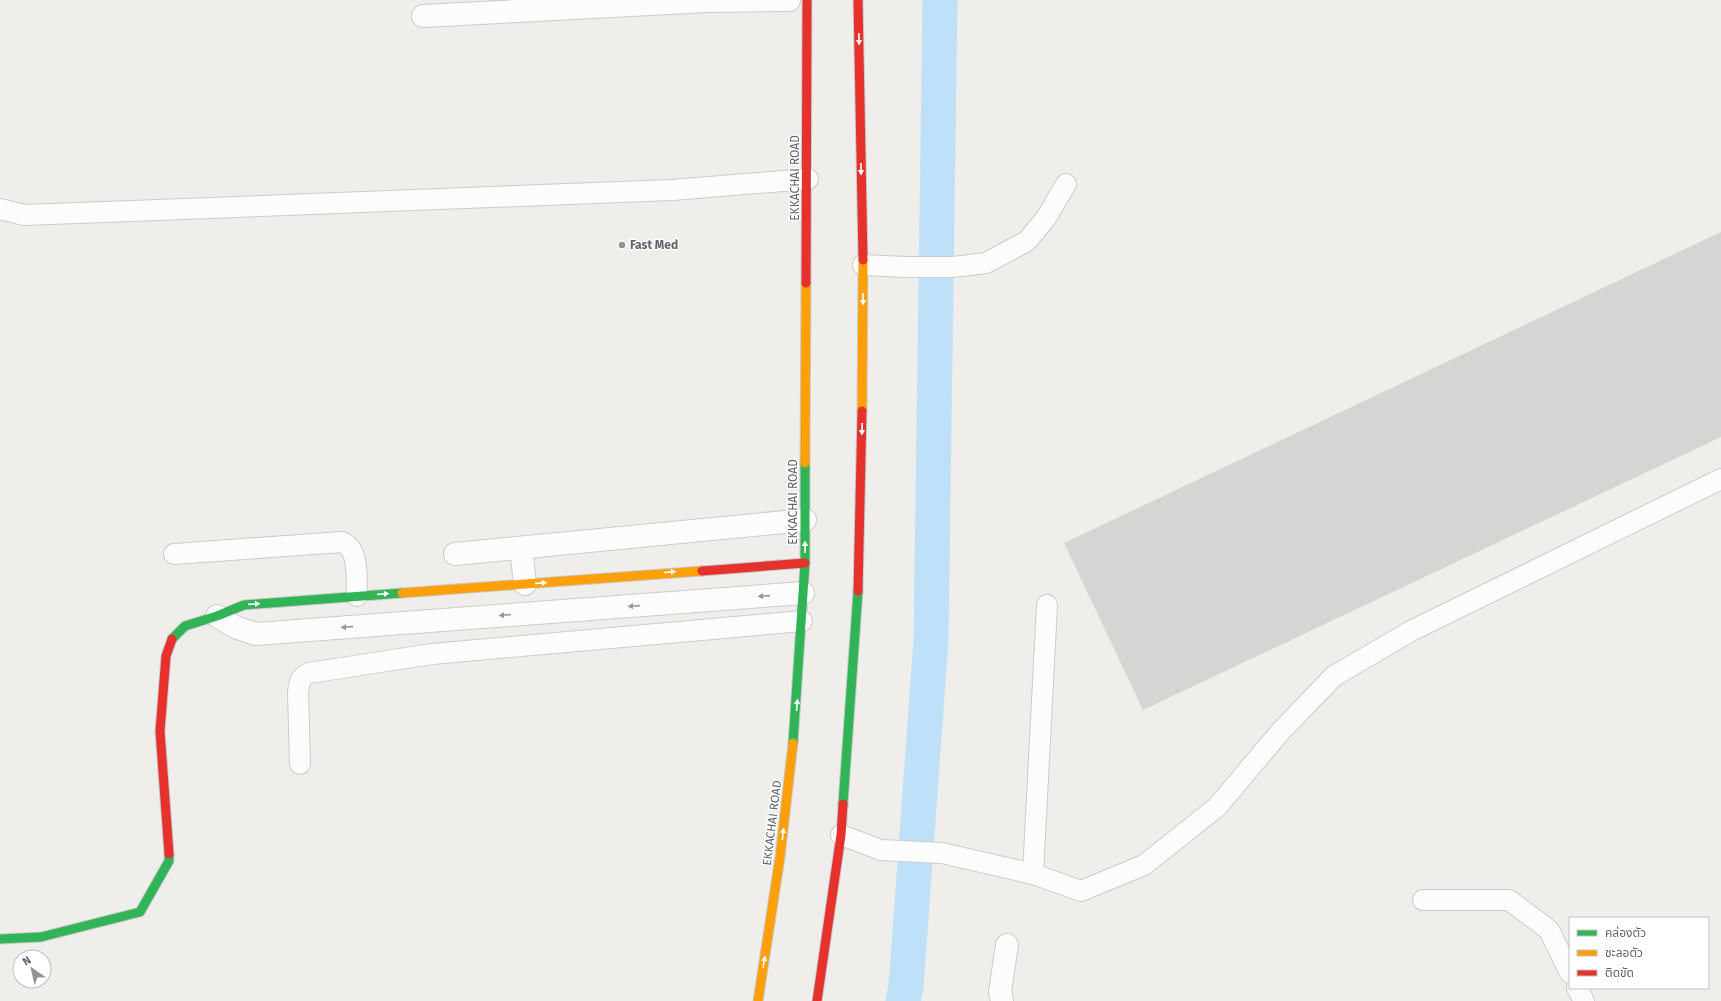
<svg xmlns="http://www.w3.org/2000/svg" width="1721" height="1001" viewBox="0 0 1721 1001" font-family="'Fira Sans','Noto Sans Thai',sans-serif">
<style>
.lines{fill:none;stroke-linecap:round;stroke-linejoin:round}
.canal{stroke:#bfe0f9;stroke-width:35}
.building{fill:#d6d5d3}
.lane-casing{stroke:#cbcccc;stroke-width:22}
.street-casing{stroke:#cbcccc;stroke-width:24}
.fast-casing{stroke:#cacacb;stroke-width:11}
.slow-casing{stroke:#cacacb;stroke-width:11}
.jam-casing{stroke:#cacacb;stroke-width:11}
.lane{stroke:#fdfcfc;stroke-width:20}
.street{stroke:#fdfcfc;stroke-width:22}
.fast{stroke:#30b455;stroke-width:9}
.slow{stroke:#ff9f0a;stroke-width:9}
.jam{stroke:#e5322d;stroke-width:9}
.oneway{fill:#fff}
.oneway2{fill:#96999c}
.poi-dot{fill:#919496;stroke:#fff;stroke-width:1.5}
.labels{text-anchor:middle;dominant-baseline:central;stroke-width:3;stroke-linejoin:round;paint-order:stroke}
.street-label{font-size:12px;fill:#5f6368;stroke:#fff}
.poi-label{font-size:12px;font-weight:bold;fill:#5f6368;stroke:#fff;text-anchor:start}
</style>
<rect width="100%" height="100%" fill="#efeeea"/>
<g class="lines">
<!-- canal -->
<path class="canal" d="M903 1001 906 987 931 640 940 0"/>
</g>
<!-- building -->
<path class="building" d="M1721 232V437L1143 710 1064 543Z"/>
<g class="lines">
<defs>
<g id="lane">
<path d="M0 209 24 215 158 210 672 190 808 179"/>
<path d="M863 265 905 267H953L986 263 1027 241 1046 218 1066 184"/>
<path d="M174 554 342 542C360 549 356 579 357 596"/>
<path d="M300 764 298 692C299 684 300 677 309 673L432 654 802 621"/>
<path d="M841 835 881 850 942 853 1033 874 1081 891 1144 865 1217 807 1281 731 1334 676 1411 631 1721 479"/>
<path d="M1033 874 1047 605"/>
<path d="M1423 900H1509L1549 930 1570 973"/>
<path d="M1577 988 1584 1001"/>
</g>
<g id="street">
<path d="M423 16 707 1 789 0"/>
<path d="M521 548 525 584"/>
<path d="M455 554 805 520"/>
<path d="M217 616 235 627 256 634 803 593"/>
<path d="M1002 1001 1000 992 1007 945"/>
</g>
<g id="fast">
<path d="M172 639 185 626 217 616 244 605 402 593"/>
<path d="M793 743 805 563V463"/>
<path d="M843 804 858 591"/>
<path d="M0 939 41 937 140 912 169 861V854"/>
</g>
<g id="slow">
<path d="M862 411 863 260"/>
<path d="M805 463 806 283"/>
<path d="M402 593 702 571"/>
<path d="M758 1001 780 857 793 743"/>
</g>
<g id="jam">
<path d="M858 0 863 260"/>
<path d="M806 283 807 0"/>
<path d="M702 571 805 563"/>
<path d="M858 591 862 411"/>
<path d="M169 854 160 731 166 656 172 639"/>
<path d="M817 1001 841 835 843 804"/>
</g>
</defs>
<!-- lane casing -->
<use href="#lane" class="lane-casing"/>
<!-- street casing -->
<use href="#street" class="street-casing"/>
<!-- fast casing -->
<use href="#fast" class="fast-casing"/>
<!-- slow casing -->
<use href="#slow" class="slow-casing"/>
<!-- jam casing -->
<use href="#jam" class="jam-casing"/>
<!-- lane -->
<use href="#lane" class="lane"/>
<!-- street -->
<use href="#street" class="street"/>
<!-- fast -->
<use href="#fast" class="fast"/>
<!-- slow -->
<use href="#slow" class="slow"/>
<!-- jam -->
<use href="#jam" class="jam"/>
</g>
<!-- one-way arrows -->
<defs><path id="oneway-solid" d="M-6-.8H1V-3.2L6.5 0L1 3.2V.8H-6Z"/></defs>
<g class="oneway">
<use href="#oneway-solid" transform="translate(859 39) rotate(89)"/>
<use href="#oneway-solid" transform="translate(861 169) rotate(89)"/>
<use href="#oneway-solid" transform="translate(863 299) rotate(90)"/>
<use href="#oneway-solid" transform="translate(862 429) rotate(91)"/>
<use href="#oneway-solid" transform="translate(805 547) rotate(-90)"/>
<use href="#oneway-solid" transform="translate(670 572) rotate(-5)"/>
<use href="#oneway-solid" transform="translate(541 583) rotate(-5)"/>
<use href="#oneway-solid" transform="translate(383 594) rotate(-4)"/>
<use href="#oneway-solid" transform="translate(254 604) rotate(-4)"/>
<use href="#oneway-solid" transform="translate(797 705) rotate(-86)"/>
<use href="#oneway-solid" transform="translate(783 834) rotate(-83)"/>
<use href="#oneway-solid" transform="translate(764 962) rotate(-81)"/>
</g>
<g class="oneway2">
<use href="#oneway-solid" transform="translate(764 596) rotate(176)"/>
<use href="#oneway-solid" transform="translate(634 606) rotate(176)"/>
<use href="#oneway-solid" transform="translate(505 615) rotate(176)"/>
<use href="#oneway-solid" transform="translate(347 627) rotate(176)"/>
</g>
<!-- markers -->
<circle class="poi-dot" cx="622" cy="245" r="4"/>
<g class="labels">
<!-- street labels -->
<g class="street-label">
<text transform="translate(795 178) rotate(-90)">EKKACHAI ROAD</text>
<text transform="translate(793 502) rotate(-90)">EKKACHAI ROAD</text>
<text transform="translate(772 823) rotate(-83)">EKKACHAI ROAD</text>
</g>
<!-- poi labels -->
<g class="poi-label">
<text x="630" y="245">Fast Med</text>
</g>
</g>
<!-- legend -->
<rect x="1569" y="917" width="140" height="72" fill="#ffffff" stroke="#bfc1c3"/>
<rect x="1577" y="930" width="20" height="6" fill="#30b455" stroke="#bfc1c3"/>
<text x="1605" y="937" font-size="12" fill="#5f6368">คล่องตัว</text>
<rect x="1577" y="950" width="20" height="6" fill="#ff9f0a" stroke="#bfc1c3"/>
<text x="1605" y="957" font-size="12" fill="#5f6368">ชะลอตัว</text>
<rect x="1577" y="970" width="20" height="6" fill="#e5322d" stroke="#bfc1c3"/>
<text x="1605" y="977" font-size="12" fill="#5f6368">ติดขัด</text>
<!-- north arrow -->
<g transform="translate(32 969) rotate(326)"><circle r="19" fill="#ffffff" stroke="#bfc1c3"/>
<path d="M0-3L7 15L0 10L-7 15Z" fill="#919496"/>
<text y="-6" font-size="11" font-weight="bold" text-anchor="middle" fill="#5f6368">N</text>
</g>
</svg>
